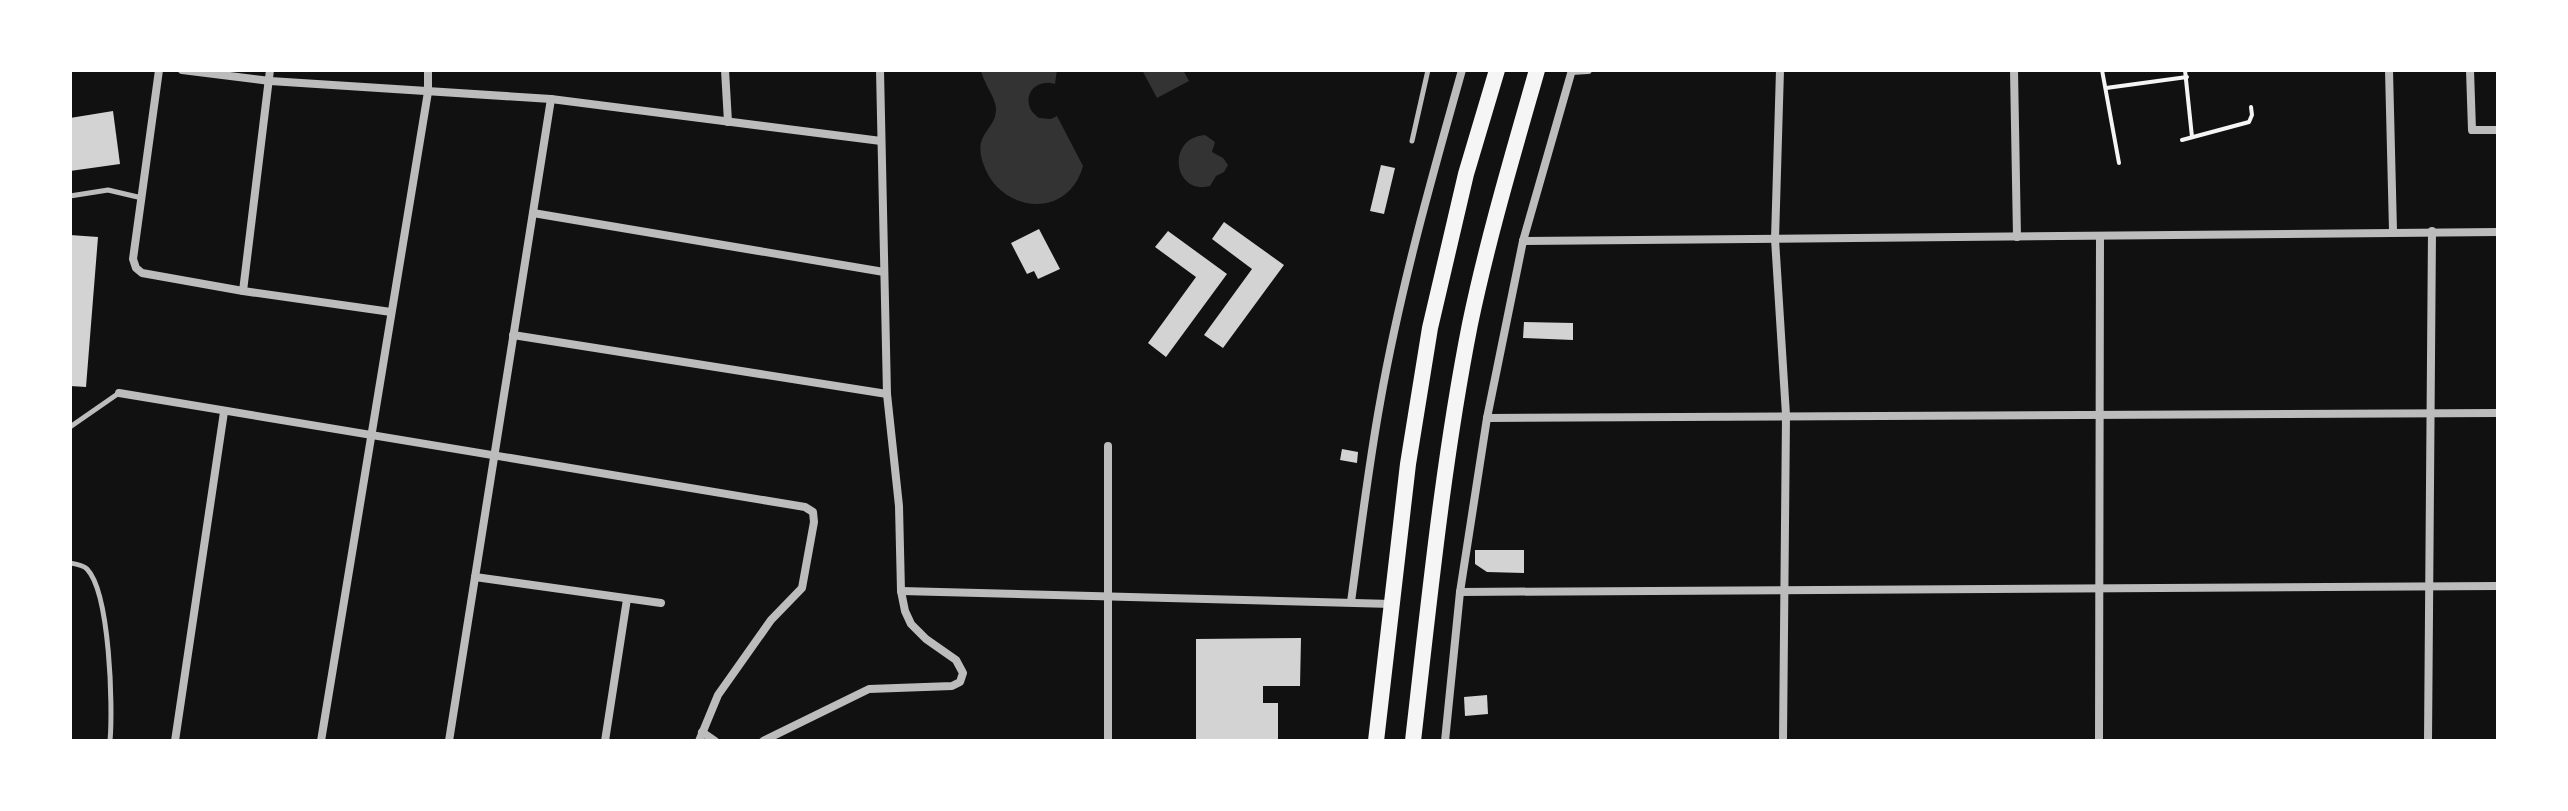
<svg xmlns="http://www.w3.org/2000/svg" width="2568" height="811" viewBox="0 0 2568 811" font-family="'Fira Sans Condensed',sans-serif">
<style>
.water{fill:#333}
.building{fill:#d3d3d3}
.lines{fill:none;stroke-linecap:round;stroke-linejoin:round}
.path{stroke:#f5f5f5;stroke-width:4}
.service{stroke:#bcbcbc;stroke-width:5}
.minor{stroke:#bcbcbc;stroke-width:8}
.trunk{stroke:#f5f5f5;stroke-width:16}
</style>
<rect width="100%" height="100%" fill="#111"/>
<!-- water -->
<g class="water">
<path d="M981 70H1057L1055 84C1031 77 1018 104 1039 118L1051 119 1057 116 1083 166C1068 221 999 213 983 163 973 133 995 131 996 110 997 99 983 83 981 70Z"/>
<path d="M1142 70H1183L1189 81 1157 98Z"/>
<path d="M1205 135 1215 142 1212 152 1223 158 1228 165 1224 172 1216 176 1210 186C1174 196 1165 138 1205 135Z"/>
</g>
<!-- building -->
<g class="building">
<path d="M113 111 120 164 70 171V118Z"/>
<path d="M1381 165 1395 168 1384 214 1370 211Z"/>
<path d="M1224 222 1284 265 1223 348 1204 335 1252 269 1212 239Z"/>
<path d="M1039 229 1060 269 1038 279 1034 271 1027 274 1011 243Z"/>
<path d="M1168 231 1227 274 1166 357 1148 343 1196 277 1155 247Z"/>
<path d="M70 235 98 237 86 387 70 386Z"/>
<path d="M1524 322 1573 323V340L1523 338Z"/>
<path d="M1342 449 1358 452 1357 463 1340 460Z"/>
<path d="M1475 550H1524V573L1487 572 1475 564Z"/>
<path d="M1301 638 1300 686H1263V703H1278V741H1196V639Z"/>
<path d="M1487 695 1488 714 1465 716 1464 697Z"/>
</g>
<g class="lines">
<!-- path -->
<g class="path">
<path d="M2102 70 2119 163"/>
<path d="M2185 70 2192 137"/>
<path d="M2106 88 2187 77"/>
<path d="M2182 140 2249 122 2252 115 2251 107"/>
</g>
<!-- service -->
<g class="service">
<path d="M1412 141 1428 70"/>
<path d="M70 196 108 190 142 198"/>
<path d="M70 427 119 393"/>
<path d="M70 563C76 564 83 565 87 569 110 593 113 707 110 741"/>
</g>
<!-- minor -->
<g class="minor">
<path d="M159 70 133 259 136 268 142 273 243 291 391 312"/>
<path d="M182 70 270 81 551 99 881 141"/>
<path d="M725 70 728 122"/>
<path d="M1780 70 1775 239 1786 415 1783 741"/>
<path d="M2014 70 2017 237"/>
<path d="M2389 70 2393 231"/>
<path d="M2470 70 2472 130H2498"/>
<path d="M1572 71 1588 70"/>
<path d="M533 213 884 272"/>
<path d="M1523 241 2498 232"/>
<path d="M243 291 270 70"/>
<path d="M513 335 887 394"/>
<path d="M119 393 805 507 813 512 814 522 802 588 771 620 718 695 699 741"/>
<path d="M1487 418 2498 413"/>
<path d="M1108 446V741"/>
<path d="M475 577 661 603"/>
<path d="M901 591 1392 604"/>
<path d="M1460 592 2498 586"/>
<path d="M1351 602C1360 536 1368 469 1380 403 1400 290 1431 180 1462 70"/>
<path d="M702 732 715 741"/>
<path d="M175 741 224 412"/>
<path d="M321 741 428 92V70"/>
<path d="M449 741 551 99"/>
<path d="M605 741 627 599"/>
<path d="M763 741 869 689 952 686 960 682 963 673 956 660 926 639 911 624 905 611 901 591 899 506 887 394 880 70"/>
<path d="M1445 741 1460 592 1487 418 1523 241 1572 70"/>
<path d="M2099 741 2100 237"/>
<path d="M2428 741 2432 231"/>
</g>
<!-- trunk -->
<g class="trunk">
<path d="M1376 741 1408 464 1430 328 1466 174 1497 70"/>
<path d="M1413 741C1429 602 1443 461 1470 324 1488 238 1513 154 1537 70"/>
</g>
</g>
<!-- border -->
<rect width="2568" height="811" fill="none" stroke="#ffffff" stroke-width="144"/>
</svg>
